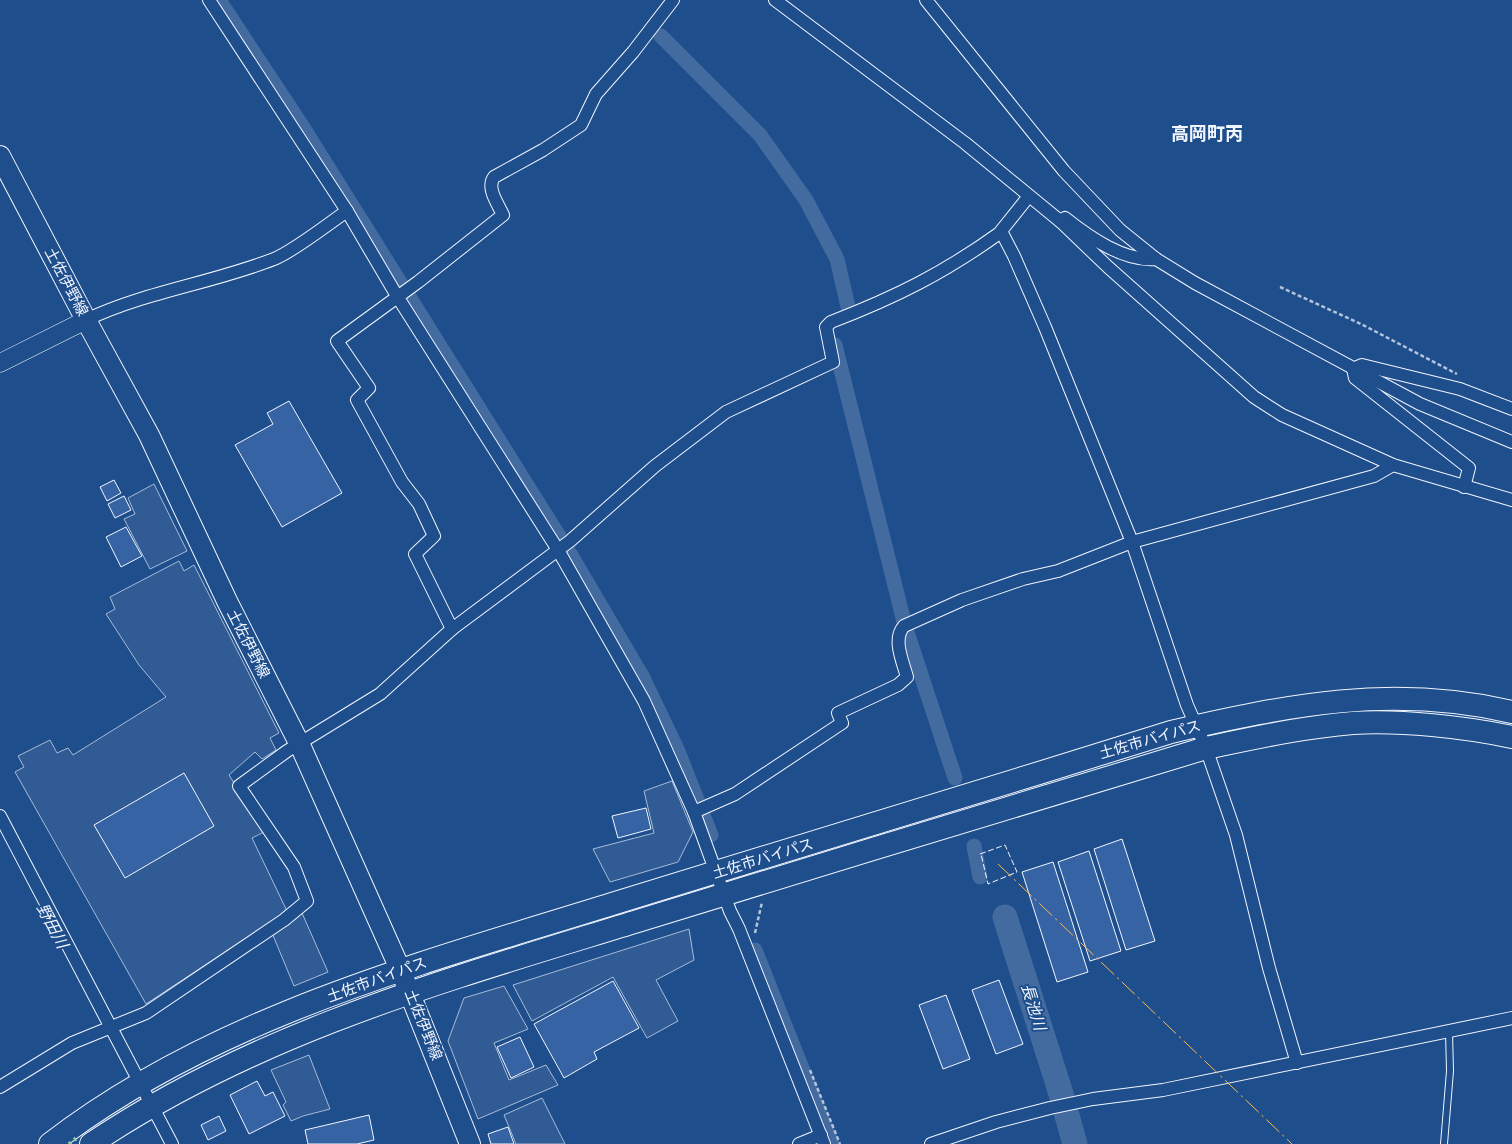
<svg xmlns="http://www.w3.org/2000/svg" width="1512" height="1144" viewBox="0 0 1512 1144" font-family="'Source Sans 3','Noto Sans JP',sans-serif">
<style>
.built{fill:#305b95;stroke:#a8bbd7}
.lines{fill:none;stroke-linecap:round;stroke-linejoin:round}
.canal{stroke:#446ba0;stroke-width:15}
.river{stroke:#446ba0;stroke-width:25}
.building{fill:#3563a3;stroke:#f2f6ff}
.lane-casing{stroke:#f2f6ff;stroke-width:8}
.street-casing{stroke:#f2f6ff;stroke-width:14}
.secondary-casing{stroke:#f2f6ff;stroke-width:19}
.primary-casing{stroke:#f2f6ff;stroke-width:22}
.highway-casing{stroke:#f2f6ff;stroke-width:24}
.path{stroke:#b3c4dc;stroke-width:2.5;stroke-dasharray:4 2.5;stroke-linecap:butt}
.lane{stroke:#1f4e8c;stroke-width:6}
.street{stroke:#1f4e8c;stroke-width:12}
.secondary{stroke:#1f4e8c;stroke-width:18}
.primary{stroke:#1f4e8c;stroke-width:20}
.highway{stroke:#1f4e8c;stroke-width:22}
.hedge{stroke:#97c8a6;stroke-width:4;stroke-dasharray:2.5 4;stroke-linecap:butt}
.fence{stroke:#f2f6ff;stroke-width:1;stroke-dasharray:6 2.5;stroke-linecap:butt}
.power{stroke:#ffb74d;stroke-width:1;stroke-dasharray:18 4 2.5 4;stroke-linecap:butt}
.labels{text-anchor:middle;dominant-baseline:central;stroke-width:4;stroke-linejoin:round;paint-order:stroke}
.street-label{font-size:15px;fill:#f2f6ff;stroke:#1f4e8c}
.water-label{font-size:16px;font-style:italic;fill:#f2f6ff;stroke:#1f4e8c}
.quarter-label{font-size:18px;font-weight:bold;fill:#f2f6ff;stroke:#1f4e8c}
</style>
<rect width="100%" height="100%" fill="#1f4e8c"/>
<!-- built -->
<g class="built">
<path d="M154 484 187 551 150 569 124 519 135 514 128 498Z"/>
<path d="M179 561 184 571 194 565 279 733 270 738 276 750 262 759 255 752 229 775 264 832 252 838 287 911 146 1004 15 772 24 767 18 756 50 740 57 753 68 748 73 755 166 697 139 665 106 614 115 609 110 597Z"/>
<path d="M672 781 693 832 678 862 610 882 593 849 654 833 644 791Z"/>
<path d="M302 913 328 972 294 986 272 933Z"/>
<path d="M689 929 694 960 656 980 678 1021 647 1038 613 977 532 1021 513 985Z"/>
<path d="M504 986 528 1029 494 1043 509 1080 546 1065 558 1085 478 1119 448 1041 464 998Z"/>
<path d="M309 1055 330 1109 303 1116 291 1121 283 1105 286 1102 271 1070Z"/>
<path d="M542 1098 565 1144H516L504 1115Z"/>
</g>
<g class="lines">
<!-- canal -->
<g class="canal">
<path d="M219 0 304 129 572 557 642 676 677 749 711 835"/>
<path d="M661 36 760 135 806 200 837 259 849 311"/>
<path d="M835 345 904 622"/>
<path d="M906 629 955 778"/>
<path d="M974 846 980 877"/>
<path d="M755 950 832 1144"/>
</g>
<!-- river -->
<g class="river">
<path d="M1005 917 1062 1097"/>
<path d="M1066 1112 1075 1144"/>
</g>
</g>
<!-- building -->
<g class="building">
<path d="M289 401 342 493 282 527 235 445 273 424 267 413Z"/>
<path d="M114 480 121 493 107 501 100 487Z"/>
<path d="M124 496 131 510 115 518 108 504Z"/>
<path d="M126 527 142 556 121 567 106 537Z"/>
<path d="M184 773 214 826 125 878 94 825Z"/>
<path d="M646 808 651 829 618 838 612 816Z"/>
<path d="M1122 839 1155 941 1126 950 1094 849Z"/>
<path d="M1089 851 1121 951 1090 961 1058 862Z"/>
<path d="M1053 862 1088 972 1057 982 1022 872Z"/>
<path d="M999 980 1023 1044 996 1054 972 990Z"/>
<path d="M613 981 639 1028 594 1052 597 1059 564 1078 534 1024Z"/>
<path d="M946 995 970 1059 943 1069 919 1005Z"/>
<path d="M520 1037 534 1067 511 1078 497 1047Z"/>
<path d="M257 1081 265 1096 273 1092 285 1116 249 1134 230 1095Z"/>
<path d="M369 1115 374 1140 357 1144H308L305 1130Z"/>
<path d="M219 1116 226 1131 208 1140 201 1125Z"/>
<path d="M508 1127 514 1144H491L488 1134Z"/>
</g>
<g class="lines">
<defs>
<path id="lane" d="M1444 1144 1450 1071 1449 1032"/>
<g id="street">
<path d="M209 0 347 211 397 296 558 550 644 701 694 812 730 911 739 929 824 1144"/>
<path d="M775 0 965 143 1060 221 1065 218C1089 237 1124 262 1156 259"/>
<path d="M926 0 1064 171 1120 230 1156 259 1195 283 1420 404 1512 442"/>
<path d="M1029 196 1001 231 1014 256 1045 327 1132 542 1187 705 1206 748 1236 835 1269 968 1297 1063"/>
<path d="M1060 221 1108 267 1254 397 1282 415 1393 465 1512 500"/>
<path d="M86 320C144 292 213 283 274 259 294 251 328 224 347 211"/>
<path d="M1464 487 1469 468 1355 378 1353 369 1362 365 1460 389 1512 409"/>
<path d="M452 629 415 554 434 536 419 504 402 482 357 400 369 388 337 341 418 282 503 215C498 204 486 188 494 177L543 150 581 125 596 94 633 52 673 0"/>
<path d="M694 812 735 794 842 723 838 713 898 685 907 677C903 662 892 639 904 626L962 600 1023 579 1058 571 1132 542 1374 476 1393 465"/>
<path d="M0 816 172 1144"/>
<path d="M0 1087 72 1043 146 1013 284 920 307 901 294 867 239 786 287 751 380 694 452 629 570 541 655 466 726 412 833 362 826 327 831 322C896 297 944 273 1001 232"/>
<path d="M799 1144 821 1135"/>
<path d="M931 1144 996 1122 1050 1108 1093 1099 1163 1090 1512 1018"/>
</g>
<path id="secondary" d="M0 363 86 320"/>
<path id="primary" d="M0 156 86 320 149 435 227 601 300 745 400 969 470 1144"/>
<g id="highway">
<path d="M50 1144C213 1018 419 964 612 904 799 847 985 790 1171 732 1288 705 1392 684 1512 712"/>
<path d="M91 1144C259 1031 450 979 641 920 829 862 1018 805 1206 748 1254 738 1303 727 1353 723 1400 720 1465 727 1512 737"/>
</g>
</defs>
<!-- lane casing -->
<use href="#lane" class="lane-casing"/>
<!-- street casing -->
<use href="#street" class="street-casing"/>
<!-- secondary casing -->
<use href="#secondary" class="secondary-casing"/>
<!-- primary casing -->
<use href="#primary" class="primary-casing"/>
<!-- highway casing -->
<use href="#highway" class="highway-casing"/>
<!-- path -->
<g class="path">
<path d="M1280 287 1361 324 1457 374"/>
<path d="M755 933 762 902"/>
<path d="M810 1070 840 1144"/>
</g>
<!-- lane -->
<use href="#lane" class="lane"/>
<!-- street -->
<use href="#street" class="street"/>
<!-- secondary -->
<use href="#secondary" class="secondary"/>
<!-- primary -->
<use href="#primary" class="primary"/>
<!-- highway -->
<use href="#highway" class="highway"/>
<!-- hedge -->
<path class="hedge" d="M69 1144 79 1136"/>
<!-- fence -->
<path class="fence" d="M980 854 1005 845 1017 872 988 884 981 854"/>
<!-- power -->
<path class="power" d="M998 864 1292 1144"/>
</g>
<g class="labels">
<!-- street labels -->
<g class="street-label">
<text transform="translate(66 282) rotate(62)">土佐伊野線</text>
<text transform="translate(248 644) rotate(63)">土佐伊野線</text>
<text transform="translate(1150 740) rotate(-16)">土佐市バイパス</text>
<text transform="translate(763 859) rotate(-17)">土佐市バイパス</text>
<text transform="translate(377 980) rotate(-20)">土佐市バイパス</text>
<text transform="translate(423 1025) rotate(68)">土佐伊野線</text>
</g>
<!-- water labels -->
<g class="water-label">
<text transform="translate(52 926) rotate(62)">野田川</text>
<text transform="translate(1033 1007) rotate(73)">長池川</text>
</g>
<!-- quarter labels -->
<g class="quarter-label">
<text x="1207" y="134">高岡町丙</text>
</g>
</g>
</svg>
